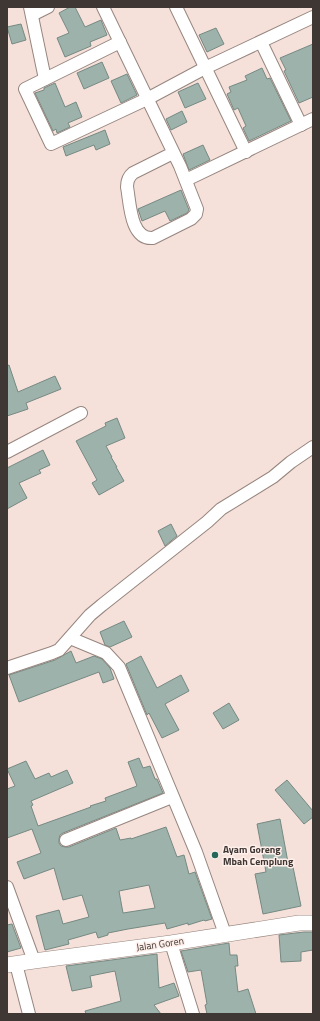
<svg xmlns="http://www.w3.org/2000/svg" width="320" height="1021" viewBox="0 0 320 1021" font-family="'Titillium Web',sans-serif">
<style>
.building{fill:#9eb2ac;stroke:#768983;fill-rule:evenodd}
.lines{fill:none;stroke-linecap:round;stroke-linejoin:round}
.minor-casing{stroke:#97867f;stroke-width:14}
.tertiary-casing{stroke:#97867f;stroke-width:16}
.minor{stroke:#fff;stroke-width:12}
.tertiary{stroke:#fff;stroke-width:15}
.poi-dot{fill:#26695b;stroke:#ffefea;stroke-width:1.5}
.labels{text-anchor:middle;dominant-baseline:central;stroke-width:3;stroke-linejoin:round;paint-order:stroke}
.poi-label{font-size:10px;font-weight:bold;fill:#3f3734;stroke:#ffefea;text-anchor:start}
.street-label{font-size:10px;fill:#3f3734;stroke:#ffefea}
</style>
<rect width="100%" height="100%" fill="#f5e1da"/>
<!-- building -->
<g class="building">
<path d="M70 7H75L85 27 101 20 107 35 90 42 91 46 65 57 57 38 69 33 59 13Z"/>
<path d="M21 24 26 40 12 44 7 27Z"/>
<path d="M216 28 224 44 207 52 199 35Z"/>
<path d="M313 44V97L299 103 284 71 286 70 280 58Z"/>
<path d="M102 62 109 78 84 89 77 73Z"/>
<path d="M262 68 267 79 270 78 291 121 249 141 243 128 246 126 238 108 234 110 227 94 231 92 229 87 247 80 245 76Z"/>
<path d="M127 74 137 95 121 103 111 81Z"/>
<path d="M55 83 65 107 76 102 82 117 68 123 70 127 57 133 56 129 53 131 35 93 44 90V88Z"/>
<path d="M198 83 206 99 185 108 178 92Z"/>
<path d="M182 111 187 122 171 130 166 119Z"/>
<path d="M105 130 110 144 96 150 94 145 66 156 63 147Z"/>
<path d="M203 145 210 160 189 170 183 154Z"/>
<path d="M181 190 189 210 187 213 170 221 165 211 142 221 138 209Z"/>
<path d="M9 365 18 392 55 376 61 389 26 403 28 409 7 416V366Z"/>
<path d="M117 418 125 438 106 446 112 457H111L117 467H116L124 481 99 495 92 483 97 480 76 441 106 426 105 423Z"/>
<path d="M43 450 50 465 39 470 41 473 19 483 27 498 7 509V468Z"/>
<path d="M171 524 177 536 165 546 158 531Z"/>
<path d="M124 621 132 637 110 647 105 645 100 632Z"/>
<path d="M71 651 76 663 94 656 102 659 110 668 114 679 103 683 99 672 19 702 9 675 55 660Z"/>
<path d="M141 656 157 688 181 675 189 691 165 704 179 730 162 738 149 713 147 715 126 664Z"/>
<path d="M229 703 239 720 223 729 213 713Z"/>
<path d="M139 758 143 768 150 766 155 779H157L163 793 63 833 60 835 59 839V843L61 846 65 847H69L116 828 120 840 131 838V839L166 827 177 857 184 855 189 874 195 872 212 919 205 921 204 920 188 925V923L167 929 165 923 128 929 108 933V935L98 938 96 932 68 940 69 944 45 950 36 916 59 910 63 924 89 917 82 895 63 900 54 868 24 879 17 862 41 853 32 829 7 838V789L15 786 7 769 26 761 35 779 49 773 51 777 67 770 73 783 31 801 33 805 31 806 38 826 91 807 90 806 106 801 105 798 137 786 128 762ZM149 885 155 908 123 913 119 891Z"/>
<path d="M287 780 313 811V817L304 824 275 790Z"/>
<path d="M280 819 289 868 293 867 301 906 263 914 255 874 266 872 257 824Z"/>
<path d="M12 924 21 948 7 952V925Z"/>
<path d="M304 932H313V950L301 952V961L281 962 279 935Z"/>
<path d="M229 943 230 955H237L238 966H235L238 992 248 989 256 1014H207L205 1005 207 1004 201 970 188 972 181 951Z"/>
<path d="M157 954 159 988 174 983 179 996 154 1005 161 1014H86L85 1011 121 1001 115 971 90 976 92 987 72 991 66 966Z"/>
</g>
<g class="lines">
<defs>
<g id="minor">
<path d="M30 7 45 79"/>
<path d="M103 7 180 166 197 209 196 214 191 219 153 238C130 240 130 202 127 187 127 181 128 177 133 173L173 153"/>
<path d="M176 7 246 152"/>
<path d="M32 15 48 7"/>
<path d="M120 42 25 89 51 144 147 99 205 68 313 17"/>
<path d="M261 42 301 125"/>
<path d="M186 180 313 119"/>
<path d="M7 452 81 413"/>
<path d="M70 638 106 653 119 667 196 852 225 934"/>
<path d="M7 668 52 653 59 650 90 615 102 605 207 522 221 509 273 477 291 462 313 447"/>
<path d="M66 840 172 797"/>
<path d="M7 887 34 961"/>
<path d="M171 943 193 1014"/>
<path d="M16 964 29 1014"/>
</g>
<path id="tertiary" d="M7 965 34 961 171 943 299 923H313"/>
</defs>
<!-- minor casing -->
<use href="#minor" class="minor-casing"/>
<!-- tertiary casing -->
<use href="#tertiary" class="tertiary-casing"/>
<!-- minor -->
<use href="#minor" class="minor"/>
<!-- tertiary -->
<use href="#tertiary" class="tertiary"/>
</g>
<!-- markers -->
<circle class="poi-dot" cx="215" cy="855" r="4"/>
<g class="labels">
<!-- poi labels -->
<g class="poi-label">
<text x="223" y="849">Ayam Goreng<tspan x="223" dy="12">Mbah Cemplung</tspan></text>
</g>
<!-- street labels -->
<g class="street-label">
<text transform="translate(160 944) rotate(-8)">Jalan Goren</text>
</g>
</g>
<!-- border -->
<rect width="320" height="1021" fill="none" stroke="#3f3734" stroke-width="16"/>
</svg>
